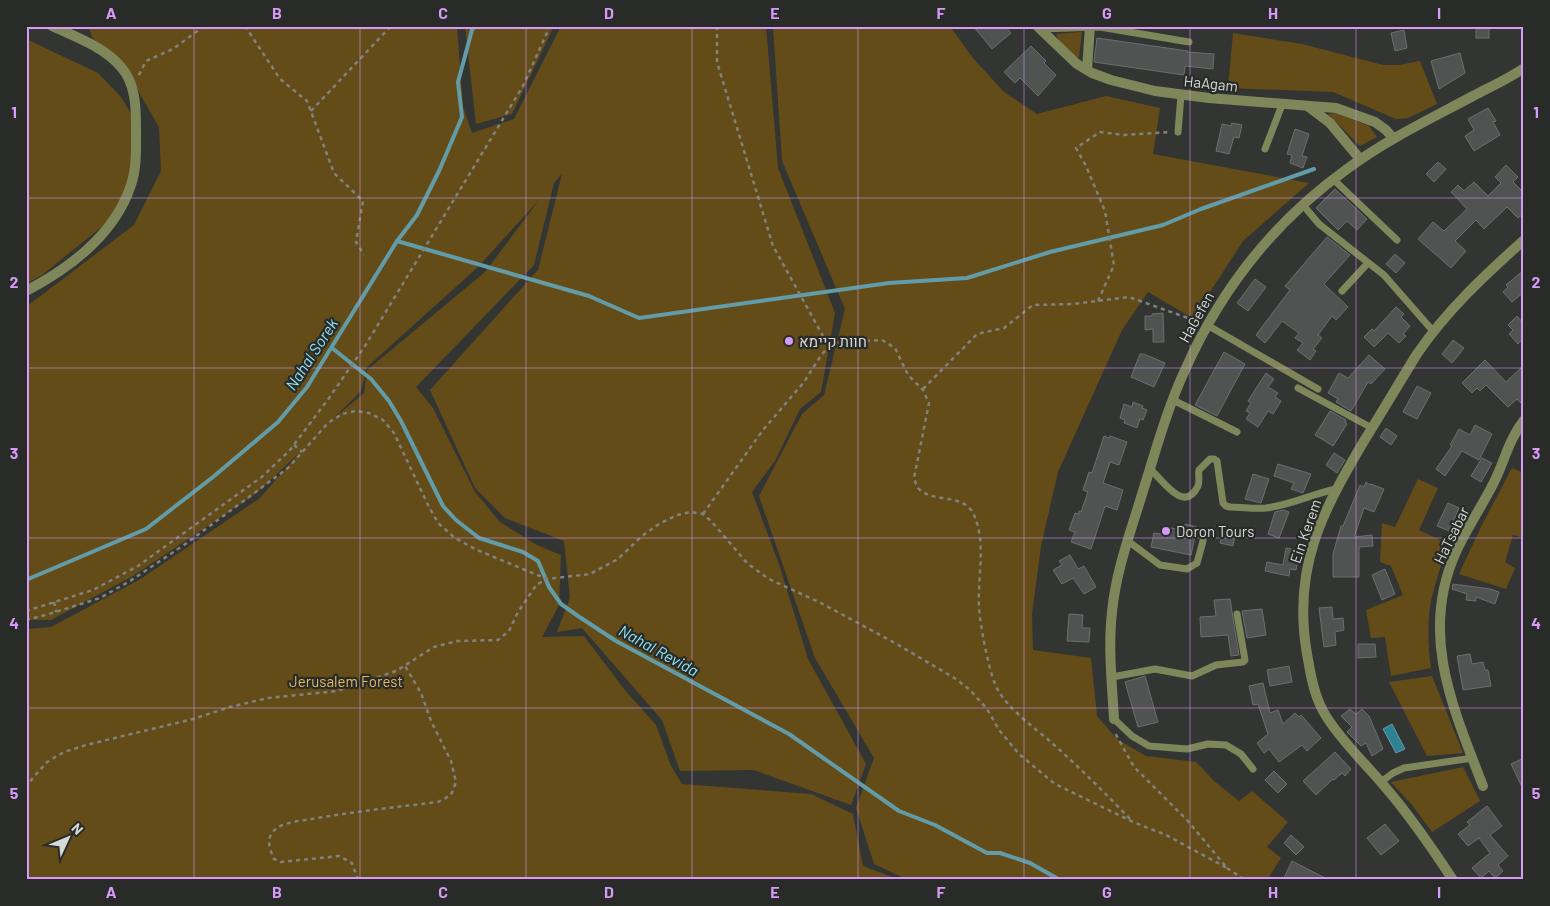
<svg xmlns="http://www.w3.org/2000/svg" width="1550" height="906" viewBox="0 0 1550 906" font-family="Barlow,Heebo,sans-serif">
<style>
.green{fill:#644c18;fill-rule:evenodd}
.water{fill:#2f8294;stroke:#619ca8}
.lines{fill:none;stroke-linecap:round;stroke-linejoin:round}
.stream{stroke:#619ca8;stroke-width:4}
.building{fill:#505352;stroke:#6b6f6e}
.path{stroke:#808280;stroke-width:2.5;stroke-dasharray:4 4;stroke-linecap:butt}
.lane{stroke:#7f875a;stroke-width:7}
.street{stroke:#7f875a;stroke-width:10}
.grid{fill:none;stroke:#d89af8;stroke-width:1;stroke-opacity:0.55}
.poi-dot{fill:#d89af8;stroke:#292b29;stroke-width:2}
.labels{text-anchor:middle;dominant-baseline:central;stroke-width:4.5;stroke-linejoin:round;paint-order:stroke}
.street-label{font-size:15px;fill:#d7d9d7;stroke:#292b29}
.poi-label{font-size:15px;fill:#d7d9d7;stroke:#292b29;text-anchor:start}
.park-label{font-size:15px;fill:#e1b864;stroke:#292b29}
.water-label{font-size:16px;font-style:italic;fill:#8be4f9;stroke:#292b29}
.neatline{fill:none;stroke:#d89af8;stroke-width:2}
.grid-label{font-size:16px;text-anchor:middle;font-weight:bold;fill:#d89af8}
</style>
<rect width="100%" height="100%" fill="#333533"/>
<!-- green -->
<g class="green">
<path d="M88 26H457L463 107 472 133 514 119 561 26H766L778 168 835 313 821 392 800 409 775 461 752 492 780 567 808 659 866 764 851 805 754 770 680 771 662 720 582 628 557 632 570 598 564 541 505 518 475 488 430 390 538 270 562 174 554 183 534 265 416 387 433 408 475 492 500 522 537 545 561 555 559 605 542 637 584 636 624 689 656 725 671 766 682 784 811 794 853 814 863 866 900 880H26V629L51 627 139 580 260 498 300 452 257 493 133 576 51 620H26V307L134 225 161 171 159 127 129 75 92 37ZM539 200 485 272 367 370 364 393 333 419 361 391 367 367 478 267Z"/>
<path d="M465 26H554L512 114 476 124Z"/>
<path d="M773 26H950L972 57 1004 92 1037 114 1106 96 1160 108 1153 154 1309 183 1243 241 1201 306 1194 319 1148 292 1122 330 1058 472 1041 546 1032 614 1033 650 1091 658 1097 716 1117 739 1146 756 1196 762 1214 781 1239 801 1252 791 1288 822 1267 847 1281 858 1267 880H908L874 864 856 808 874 758 815 658 759 496 802 414 824 395 845 309 782 161Z"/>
<path d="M1082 32 1079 57H1077L1059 41 1056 34Z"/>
<path d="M1233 33 1302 44 1383 65H1399L1420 61 1437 104 1408 118 1396 119 1333 92 1228 88Z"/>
<path d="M26 39 98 73 121 97 134 119 138 155 122 203 104 225 42 275 26 284Z"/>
<path d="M1335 113 1369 126 1377 137 1360 146 1328 114Z"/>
<path d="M1512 468 1524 473V538L1513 535 1505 562 1515 568 1506 589 1459 574 1482 525Z"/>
<path d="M1418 479 1438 488 1419 530 1448 544C1442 563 1435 582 1431 601 1427 623 1428 646 1431 668L1391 676 1385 637 1371 638 1366 610 1403 595 1391 566 1380 562 1382 523 1395 527Z"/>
<path d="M1432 676 1463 753 1427 756 1389 682Z"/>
<path d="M1463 767 1480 801 1432 832 1413 806 1391 782Z"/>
</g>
<!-- water -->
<path class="water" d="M1392 724 1405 749 1396 753 1383 729Z"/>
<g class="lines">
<!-- stream -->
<g class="stream">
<path d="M397 241 589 296 639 318 889 283 967 278 1050 252 1163 225 1201 209 1314 169"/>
<path d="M332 348 371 379 389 401 401 421 443 506 456 520 479 538 523 552 538 561 549 587 561 604 578 616 616 641 789 734 899 811 935 825 987 853H1000L1030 863 1060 880"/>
<path d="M26 580 146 529 213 477 278 422 307 387 397 241 417 215 439 171 462 117 458 82 472 30 475 26"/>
</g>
</g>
<!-- building -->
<g class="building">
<path d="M973 26H1005L1011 33 992 49Z"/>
<rect x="1476" y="26" width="13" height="12"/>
<path d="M1404 30 1407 48 1395 51 1391 33Z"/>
<path d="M1097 38 1188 51 1187 52 1214 54 1213 69 1185 66 1184 75 1094 62Z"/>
<path d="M1031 46 1046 61 1044 63 1056 75 1038 96 1020 78 1015 83 1004 72Z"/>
<path d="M1460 53 1465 73 1439 89 1431 61Z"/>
<path d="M1488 108 1496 121 1493 122 1500 135 1474 151 1465 136 1474 130 1468 119Z"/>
<path d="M1232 123 1242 125 1239 138 1234 137 1229 154 1216 151 1222 124 1231 126Z"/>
<path d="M1295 129 1309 134 1302 156 1307 157 1303 168 1290 163 1292 155 1287 154Z"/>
<path d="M1438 162 1446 169 1434 182 1426 174Z"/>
<path d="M1506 165 1518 177 1513 182 1524 193V213L1518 218 1507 207 1484 229 1476 220 1455 241 1466 251 1451 268 1418 239 1433 222 1444 231 1467 209 1451 192 1458 185 1464 191 1474 182 1488 196 1501 183 1495 177Z"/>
<path d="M1335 189 1367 219 1357 230 1347 221 1338 230 1316 208Z"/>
<path d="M1327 237 1350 255 1324 284 1348 307 1336 320 1332 316 1318 335 1322 338 1313 349 1316 351 1310 360 1297 350 1303 343 1295 338 1299 333 1282 321 1265 343 1256 335 1290 290 1285 286Z"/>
<path d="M1395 254 1405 263 1396 273 1386 264Z"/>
<path d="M1524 270V292L1512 302 1503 292 1508 287 1506 285Z"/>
<path d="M1255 279 1266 287 1248 311 1237 303Z"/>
<path d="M1396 307 1404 314 1401 317 1410 326 1403 334 1406 336 1399 343 1388 333 1374 347 1364 337 1372 329 1374 331Z"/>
<path d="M1163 313 1164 342H1153V329L1145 330V316H1152V314Z"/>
<path d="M1517 316 1522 322 1524 321V341L1522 339 1518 344 1509 334 1513 330 1508 325Z"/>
<path d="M1453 340 1464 348 1452 363 1442 354Z"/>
<path d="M1224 352 1245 364 1217 416 1195 405Z"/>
<path d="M1140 354H1144L1165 363 1154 387 1131 377Z"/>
<path d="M1369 355 1385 369 1371 384 1368 382 1351 411 1336 402 1338 399 1328 393 1339 373 1348 378Z"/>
<path d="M1485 360 1506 382 1524 365V406L1517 399 1508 407 1486 385 1480 391 1477 388 1472 393 1462 383Z"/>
<path d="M1266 373 1274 379 1268 387 1278 393 1275 397 1281 401 1273 414 1268 411 1258 427 1246 419 1250 413 1246 411 1251 403 1248 401Z"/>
<path d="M1417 386 1431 393 1417 419 1403 412Z"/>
<path d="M1133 402 1143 406 1142 408 1147 410 1143 420 1140 419 1137 428 1124 423 1125 420 1120 418 1124 404 1132 407Z"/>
<path d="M1330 411 1346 420 1345 422 1347 424 1333 446 1315 435Z"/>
<path d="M1475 425 1492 434 1479 460 1462 451 1445 476 1436 469 1452 446 1450 445 1459 429 1470 435Z"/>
<path d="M1386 428 1397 436 1391 445 1380 437Z"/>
<path d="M1104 436 1109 438 1110 436 1127 442 1119 465 1110 462 1103 483 1123 490 1117 510 1105 506 1091 549 1071 542 1075 532 1069 530 1075 513 1079 514V511L1081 512 1088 492 1083 490 1089 472 1092 473Z"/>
<path d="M1334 453 1345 460 1337 473 1326 465Z"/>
<path d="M1482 458 1492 463 1481 482 1471 476Z"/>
<path d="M1278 464 1311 474 1303 493 1291 489 1294 483 1274 476Z"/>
<path d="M1253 474 1269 479 1261 503 1245 499Z"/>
<path d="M1366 482 1370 485 1371 484 1384 489 1374 512 1364 508 1354 537 1372 535 1373 546 1359 547V577H1333V554L1341 526H1343L1360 485 1364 487Z"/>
<path d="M1448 503 1459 508 1449 531 1437 526Z"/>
<path d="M1283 510 1289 512 1279 538 1268 534 1275 512Z"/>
<path d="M1185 524 1197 527 1191 555 1151 547 1154 533 1162 534 1163 526 1184 531Z"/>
<path d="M1223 533 1235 536 1233 546 1220 543Z"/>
<path d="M1286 548 1300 551 1296 570 1290 569 1289 576 1265 571 1267 562 1283 565Z"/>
<path d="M1070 555 1078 569 1084 566 1096 587 1084 594 1073 578 1062 584 1053 570 1062 565 1059 561Z"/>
<path d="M1385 569 1395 594 1382 600 1372 575Z"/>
<path d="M1453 584 1490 589 1499 592 1495 604 1476 597V601L1466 600 1467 594 1452 589Z"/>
<path d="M1230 599 1239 655 1231 656 1228 635 1201 637 1200 617 1216 616 1214 600Z"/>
<path d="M1332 607 1333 619 1343 618 1344 630 1335 632 1336 645 1324 647 1319 608Z"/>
<path d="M1262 609 1266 635 1247 638 1242 611Z"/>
<path d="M1069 614 1083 615 1082 628H1090L1089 642 1067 641Z"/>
<path d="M1358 644H1375L1376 657 1358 658Z"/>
<path d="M1470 654 1472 664 1483 662 1485 670H1488L1491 686 1463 690 1457 656Z"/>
<path d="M1289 666 1292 682 1270 686 1267 670Z"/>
<path d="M1145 676 1158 722 1138 727 1125 682Z"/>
<path d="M1263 683 1270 713 1278 710 1283 724 1295 713 1299 717 1301 715 1321 738 1307 751 1302 745 1279 762 1269 749 1264 753 1257 743 1268 734 1258 704 1253 705 1249 686Z"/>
<path d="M1350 709 1356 714 1362 709 1369 716 1383 749 1372 756 1366 743 1361 746 1347 732 1352 727 1341 716Z"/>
<path d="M1335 752 1351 769 1345 776 1342 773 1334 780 1333 779 1316 795 1303 781Z"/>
<path d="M1524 758V791L1511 764Z"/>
<path d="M1274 771 1287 784 1278 793 1265 780Z"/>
<path d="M1487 806 1502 826 1490 835 1508 856 1498 865 1503 871 1495 878 1489 871 1481 878 1472 868 1490 853 1479 838 1468 846 1458 834 1470 825 1467 822Z"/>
<path d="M1385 824 1399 841 1381 855 1367 838Z"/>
<path d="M1291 835 1304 847 1296 855 1284 843Z"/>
<path d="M1292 861 1329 880H1283Z"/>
</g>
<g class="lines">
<!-- path -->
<g class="path">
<path d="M245 26 280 79 307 101 334 173 363 201 356 242 364 255"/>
<path d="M717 26V62L773 246 829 347"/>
<path d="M139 75 146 61 173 49 204 26"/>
<path d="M311 111 391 26"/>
<path d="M1098 301 1114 265 1105 211 1086 166 1076 148 1100 132 1124 135 1170 132"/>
<path d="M923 389 977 334 1004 328 1033 305 1074 304 1129 297 1199 322"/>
<path d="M294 445 302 452"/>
<path d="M703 514 763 430 804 382 822 354 832 344 840 342 882 340 895 348 908 375 923 390 929 403 914 478C915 481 916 485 918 488 932 504 964 492 974 515 988 547 975 584 980 617 982 634 990 677 998 690 1009 710 1035 728 1052 743 1080 768 1105 793 1131 820"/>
<path d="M54 602 56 612"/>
<path d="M26 611 93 590 138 566 263 476 290 450 329 398 365 346 523 86 550 26"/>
<path d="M26 620 49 614 100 598 130 581 184 545 288 468 328 423 342 414 355 411 369 413 383 420 394 433 428 505 438 523 455 538 477 550 547 579 590 574 618 559 642 536 659 524 677 515 691 512 703 514 711 521 748 564 769 579 821 603 895 643 956 679 970 690 987 709 999 730 1019 754 1055 784 1133 822 1166 835 1227 868 1187 820 1134 767 1115 733"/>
<path d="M26 788 32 779 47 762 64 752 86 745 193 719 230 707 268 698 337 691 396 671 434 647 457 641 498 640 509 631 518 612 537 584 546 580"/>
<path d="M1227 868 1245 880"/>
<path d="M358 880 352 863 339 856 281 862 274 859C269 847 265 837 277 828 286 822 301 821 311 819 353 812 395 807 438 802L451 795 456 782 451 761 431 721 421 693 405 666"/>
</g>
<!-- lane -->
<g class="lane">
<path d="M1039 29 1100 27 1189 42"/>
<path d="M1178 132 1181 95"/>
<path d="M1265 149 1282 105"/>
<path d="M1333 179 1397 240"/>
<path d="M1303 205 1319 224 1384 275 1433 331"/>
<path d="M1342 291 1368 263"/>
<path d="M1207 325 1318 389"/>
<path d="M1298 388 1372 428"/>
<path d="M1173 400 1237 432"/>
<path d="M1150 469C1162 479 1184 515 1198 486 1200 482 1198 475 1199 470L1210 459H1214L1217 461 1223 503 1226 506 1230 507C1242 507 1254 509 1266 508 1291 505 1312 494 1336 489"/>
<path d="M1128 541 1160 565 1187 569 1197 563 1203 541"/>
<path d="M1112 677 1155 669 1192 676 1216 665 1243 662 1245 660 1237 614"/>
<path d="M1114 719 1132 736 1149 746 1187 749 1208 744 1226 745 1241 754 1253 769"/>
<path d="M1381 782 1393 773 1404 768 1473 758"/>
</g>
<!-- street -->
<g class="street">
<path d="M1037 26 1077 64 1092 73 1111 80 1155 91 1209 98 1336 108 1375 122 1386 130 1393 138"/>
<path d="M1087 70 1090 26"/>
<path d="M1309 107 1330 123 1360 159"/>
<path d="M26 291C70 268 115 234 131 185 137 168 136 147 136 129 136 108 136 84 121 67 104 47 76 37 52 26"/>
<path d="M1114 719C1112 684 1108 647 1112 612 1116 570 1131 531 1143 491 1156 450 1167 409 1185 370 1221 289 1276 220 1347 169 1386 140 1430 119 1473 96 1490 87 1508 79 1524 68"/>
<path d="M1483 786C1453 708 1419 634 1456 552 1466 530 1480 509 1491 488 1504 465 1507 442 1524 420"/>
<path d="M1453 880C1432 848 1411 817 1386 788 1366 764 1342 742 1326 716 1314 697 1311 676 1307 654 1292 568 1322 512 1364 441 1382 412 1399 383 1417 354 1447 310 1485 275 1524 240"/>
</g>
</g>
<!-- grid -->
<path class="grid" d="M194 26V880M360 26V880M526 26V880M692 26V880M858 26V880M1024 26V880M1190 26V880M1356 26V880M26 198H1524M26 368H1524M26 538H1524M26 708H1524"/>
<!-- markers -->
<g class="poi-dot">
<circle cx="789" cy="341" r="5"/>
<circle cx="1166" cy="531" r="5"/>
</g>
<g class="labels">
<!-- street labels -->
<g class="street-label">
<text transform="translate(1211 83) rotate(6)">HaAgam</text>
<text transform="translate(1196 317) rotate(-61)">HaGefen</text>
<text transform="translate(1305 531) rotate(-71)">Ein Kerem</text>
<text transform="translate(1451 535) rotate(-64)">HaTsabar</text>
</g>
<!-- poi labels -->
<g class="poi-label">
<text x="799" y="341">חוות קיימא</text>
<text x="1176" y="531">Doron Tours</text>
</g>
<!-- park labels -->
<g class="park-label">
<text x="346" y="681">Jerusalem Forest</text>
</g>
<!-- water labels -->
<g class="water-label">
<text transform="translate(311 354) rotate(-57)">Nahal Sorek</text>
<text transform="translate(659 650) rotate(29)">Nahal Revida</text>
</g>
</g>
<!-- border -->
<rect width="1550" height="906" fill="none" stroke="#292b29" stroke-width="55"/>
<!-- north arrow -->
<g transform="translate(68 838) rotate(46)" stroke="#292b29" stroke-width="4" paint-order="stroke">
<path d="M0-4L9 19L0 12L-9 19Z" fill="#d7d9d7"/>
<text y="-8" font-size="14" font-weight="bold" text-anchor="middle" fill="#d7d9d7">N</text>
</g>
<rect x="28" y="28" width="1494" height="850" class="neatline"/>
<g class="grid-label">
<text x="111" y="19">A</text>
<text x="277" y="19">B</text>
<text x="443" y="19">C</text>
<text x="609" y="19">D</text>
<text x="775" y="19">E</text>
<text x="941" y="19">F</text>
<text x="1107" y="19">G</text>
<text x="1273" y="19">H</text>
<text x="1439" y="19">I</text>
<text x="14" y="118">1</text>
<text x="1536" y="118">1</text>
<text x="14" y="288">2</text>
<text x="1536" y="288">2</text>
<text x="14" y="459">3</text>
<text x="1536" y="459">3</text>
<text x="14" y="629">4</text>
<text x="1536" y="629">4</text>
<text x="14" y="799">5</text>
<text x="1536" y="799">5</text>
<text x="111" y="898">A</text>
<text x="277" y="898">B</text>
<text x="443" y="898">C</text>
<text x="609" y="898">D</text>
<text x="775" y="898">E</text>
<text x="941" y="898">F</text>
<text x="1107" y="898">G</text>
<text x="1273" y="898">H</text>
<text x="1439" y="898">I</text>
</g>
</svg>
